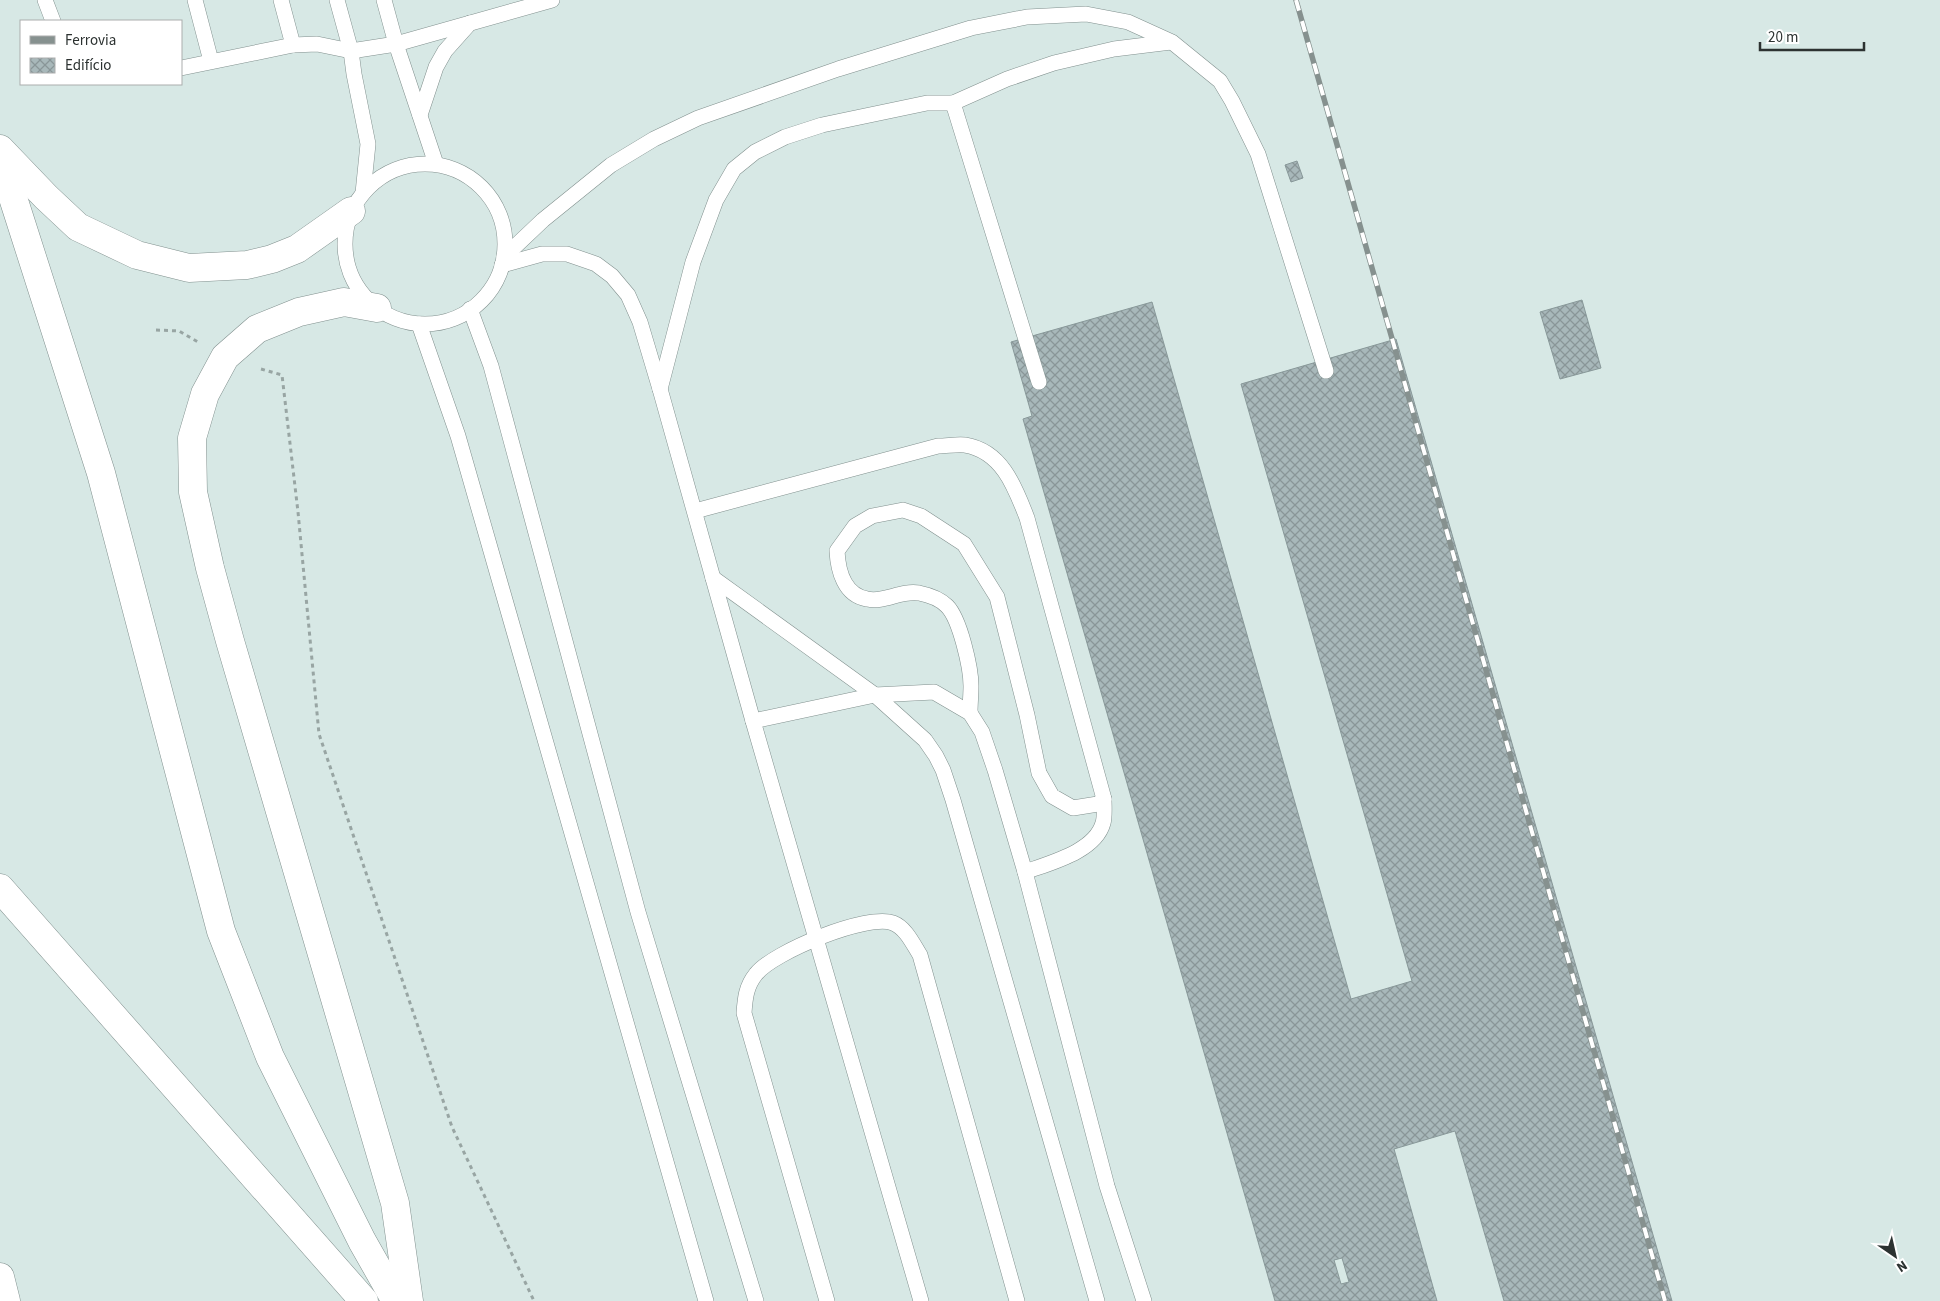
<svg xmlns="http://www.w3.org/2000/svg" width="1940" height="1301" font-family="'Source Sans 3',sans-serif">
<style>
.building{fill:url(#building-cross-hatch);stroke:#889899;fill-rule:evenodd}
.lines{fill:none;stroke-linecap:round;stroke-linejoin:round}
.service-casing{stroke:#81908e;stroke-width:16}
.trunk-casing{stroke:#81908e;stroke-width:29}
.path{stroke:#98a5a3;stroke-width:3;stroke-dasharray:4 4;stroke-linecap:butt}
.service{stroke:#fff;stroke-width:15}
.trunk{stroke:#fff;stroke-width:28}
.rail-casing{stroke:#86918f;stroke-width:5.5}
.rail{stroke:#fff;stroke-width:4;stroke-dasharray:11;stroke-linecap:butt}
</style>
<defs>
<pattern id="building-cross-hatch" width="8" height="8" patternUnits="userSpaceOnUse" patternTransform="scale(1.25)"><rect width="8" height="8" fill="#a8b8ba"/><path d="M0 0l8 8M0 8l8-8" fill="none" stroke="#899698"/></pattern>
</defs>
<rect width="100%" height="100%" fill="#d7e8e5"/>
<g class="building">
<polygon points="1297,161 1303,178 1291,182 1285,165"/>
<polygon points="1582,300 1601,368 1560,379 1540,312"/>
<path d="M1152 302 1351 999 1412 981 1241 384 1396 339 1672 1301H1504L1455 1131 1394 1149 1437 1301H1275L1023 419 1032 416 1011 342ZM1342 1258 1349 1282 1341 1284 1334 1260Z"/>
</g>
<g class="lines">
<g class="service-casing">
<g id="service">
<polyline points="45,0 53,21"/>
<polyline points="195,0 211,61"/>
<polyline points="281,0 293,45"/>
<polyline points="337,0 351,51 354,74 368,144 363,193"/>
<polyline points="384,0 396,44 436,164"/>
<polyline points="181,68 293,45 317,44 351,51 396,44 552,0"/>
<polyline points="953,103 1039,382"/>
<polyline points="420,115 436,67 445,51 470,23"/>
<circle cx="425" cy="244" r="80"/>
<polyline points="504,257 543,220 611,165 654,139 698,118 838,69 971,28 1027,17 1086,14 1128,22 1172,42 1220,81 1232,101 1258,154 1326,371"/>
<polyline points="502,265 542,254 567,254 596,264 612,276 628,295 640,322 660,389 753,721 921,1301"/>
<polyline points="470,309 491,366 638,912 756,1301"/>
<polyline points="419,324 458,436 706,1301"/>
<polyline points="660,389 693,262 716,200 734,169 755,152 785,137 822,125 927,103 953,103 1007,79 1054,63 1114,49 1171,42"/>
<path d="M695 511 938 446C947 446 957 444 965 445 1002 451 1015 487 1027 518L1104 799C1104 806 1105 817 1103 823 1095 852 1049 863 1025 872"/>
<polyline points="713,578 875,695 925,740 936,756 943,770 953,800 1097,1301"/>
<path d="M970 713C970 704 971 695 971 686 971 668 960 619 947 606 940 599 929 595 919 593 900 590 885 603 867 599 844 595 838 570 837 551L855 526 872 516 903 510 921 516 964 544 997 597 1027 715 1039 773 1052 796 1073 808 1098 804 1104 799"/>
<polyline points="753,721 875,695 934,692 970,713 982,732 995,770 1025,872 1107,1186 1144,1301"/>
<path d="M827 1301 744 1013C745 999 746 986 756 974 773 952 868 913 893 923 906 928 913 944 920 955L1017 1301"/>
</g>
</g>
<g class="trunk-casing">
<g id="trunk">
<polyline points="0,149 46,197 78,227 137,255 189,268 247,265 272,259 297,249 351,211"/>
<polyline points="0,157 101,473 221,931 270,1057 362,1241 396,1301"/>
<polyline points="377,308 344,302 299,312 257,329 225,357 205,394 192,438 193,492 210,568 230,641 395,1203 409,1301"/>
<polyline points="0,888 364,1301"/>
<polyline points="0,1277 6,1301"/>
</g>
</g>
<g class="path">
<polyline points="156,330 179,331 198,342"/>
<polyline points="261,369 282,375 298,512 319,734 452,1127 534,1301"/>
</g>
<use href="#service" class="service"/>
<use href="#trunk" class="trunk"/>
<g class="rail-casing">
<polyline id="rail" points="1296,0 1665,1301"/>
</g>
<use href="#rail" class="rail"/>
</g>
<rect x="20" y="20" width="162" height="65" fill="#ffffff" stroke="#abadad"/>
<rect x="30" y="36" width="25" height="8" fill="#86918f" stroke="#abadad"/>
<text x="65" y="45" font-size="15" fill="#2c3231">Ferrovia</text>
<rect x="30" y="58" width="25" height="15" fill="url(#building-cross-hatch)" stroke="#abadad"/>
<text x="65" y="70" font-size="15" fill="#2c3231">Edifício</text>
<g transform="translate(1895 1256) rotate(146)" stroke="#ffffff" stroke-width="4" paint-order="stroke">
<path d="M0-4L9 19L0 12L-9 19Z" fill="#2c3231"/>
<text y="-8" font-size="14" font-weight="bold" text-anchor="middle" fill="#2c3231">N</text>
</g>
<path d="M1760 42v8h104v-8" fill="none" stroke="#2c3231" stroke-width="2.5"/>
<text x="1768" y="42" font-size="15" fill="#2c3231" stroke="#ffffff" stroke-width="4" paint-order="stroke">20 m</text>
</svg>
